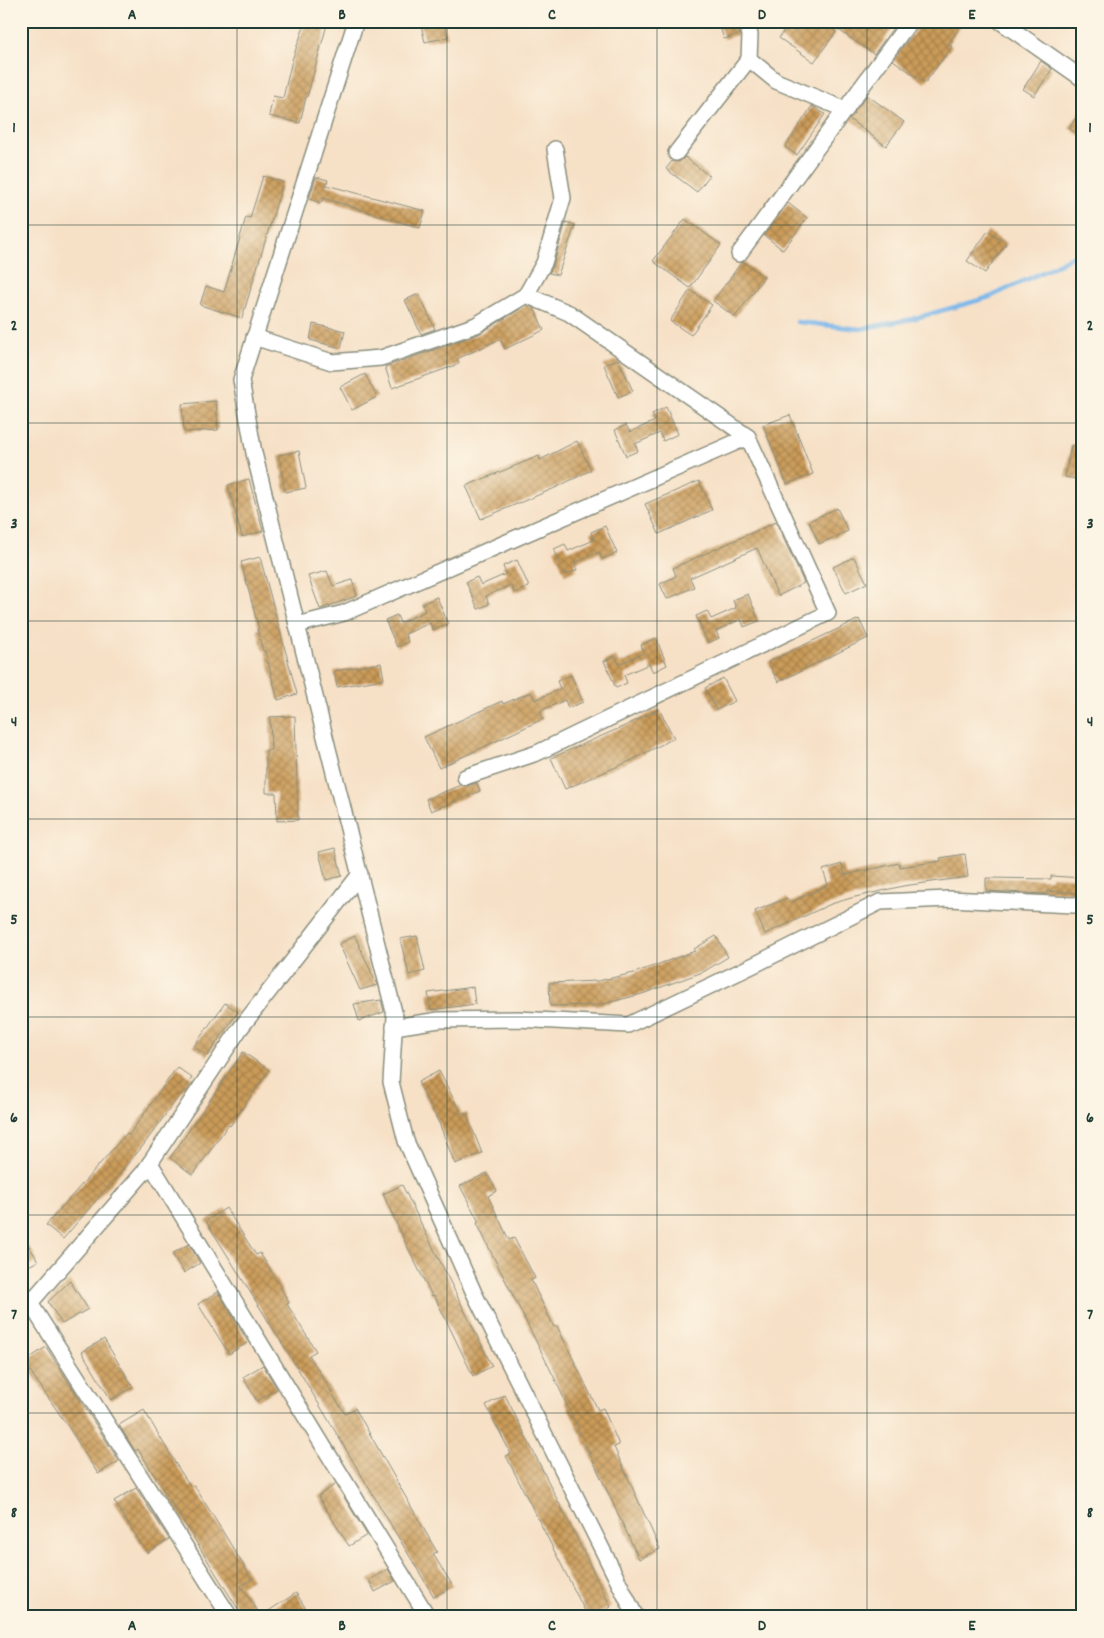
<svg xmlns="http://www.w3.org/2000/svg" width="1104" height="1638" font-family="Dekko,sans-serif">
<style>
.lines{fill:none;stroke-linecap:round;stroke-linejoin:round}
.stream{stroke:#78b5ea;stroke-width:4.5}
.building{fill:url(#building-cross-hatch)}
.minor-casing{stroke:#8a8e7d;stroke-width:18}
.minor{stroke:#fff;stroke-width:15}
.grid{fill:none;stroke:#1f3d34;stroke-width:1;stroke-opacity:0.55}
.neatline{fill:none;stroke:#1f3d34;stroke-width:2}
.grid-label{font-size:16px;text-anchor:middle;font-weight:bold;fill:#1f3d34}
</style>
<defs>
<pattern id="building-cross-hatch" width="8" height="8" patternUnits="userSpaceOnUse" patternTransform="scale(1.25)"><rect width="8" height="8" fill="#cb9b59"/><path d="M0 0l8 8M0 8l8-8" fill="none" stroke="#a4804a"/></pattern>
</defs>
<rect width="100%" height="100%" fill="#fcf5e5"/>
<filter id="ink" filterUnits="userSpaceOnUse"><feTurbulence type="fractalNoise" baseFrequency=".02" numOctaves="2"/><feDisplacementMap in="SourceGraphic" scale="10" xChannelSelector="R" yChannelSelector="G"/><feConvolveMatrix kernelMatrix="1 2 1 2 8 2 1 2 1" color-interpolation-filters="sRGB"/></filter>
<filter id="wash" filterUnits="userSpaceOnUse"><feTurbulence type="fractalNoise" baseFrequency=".0096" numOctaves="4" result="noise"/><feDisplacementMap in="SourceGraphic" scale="20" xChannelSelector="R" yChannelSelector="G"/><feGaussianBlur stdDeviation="1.12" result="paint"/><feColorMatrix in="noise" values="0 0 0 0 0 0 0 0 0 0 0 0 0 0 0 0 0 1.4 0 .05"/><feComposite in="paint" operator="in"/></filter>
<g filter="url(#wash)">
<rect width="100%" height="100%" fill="#f6e0c6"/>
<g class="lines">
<polyline class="stream" points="797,322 860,329 912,319 990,297 1051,268 1083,250"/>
</g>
<g id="blocks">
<g class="building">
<polygon points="306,21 328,21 307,97 306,97 300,123 269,116 273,96 283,98 292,60"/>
<polygon points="420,21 443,21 448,37 425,42"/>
<polygon points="718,21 737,21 740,34 724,39"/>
<polygon points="790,21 821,21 836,32 814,62 779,38"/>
<polygon points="843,21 898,21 874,54 837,29"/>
<polygon points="919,21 964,21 948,44 952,46 925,83 893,60 918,27"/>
<polygon points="1041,61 1052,69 1034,96 1023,89"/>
<polygon points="867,95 904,122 886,146 849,119"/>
<polygon points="812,106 825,114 797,155 785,147"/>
<polygon points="1083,107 1083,138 1069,128"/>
<polygon points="685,157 709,176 697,192 666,169 672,161 679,162"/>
<polygon points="263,176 283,182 242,318 200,305 206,286 224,292 246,217 250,218"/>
<polygon points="316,177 328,180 326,185 425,211 420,228 323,198 321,203 309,199"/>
<polygon points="788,203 807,218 783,250 764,235"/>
<polygon points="685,219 721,245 690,288 653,261"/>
<polygon points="566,222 575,225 558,275 549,273 553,266"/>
<polygon points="988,231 1006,244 985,273 967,261"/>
<polygon points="743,262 764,277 735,317 713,301 741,263"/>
<polygon points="690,290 712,305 691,335 670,321"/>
<polygon points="419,294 435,329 421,334 405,300"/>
<polygon points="527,305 534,308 544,330 505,349 500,339 457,359 459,364 392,388 385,367 479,334"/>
<polygon points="313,324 345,331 341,348 310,340"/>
<polygon points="618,359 633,391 618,397 604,365"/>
<polygon points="365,374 377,397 352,410 340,387"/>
<polygon points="216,401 218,430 184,432 182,404"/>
<polygon points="666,407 678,434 663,441 660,433 635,444 638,451 626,456 615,430 626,425 630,432 655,421 652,414"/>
<polygon points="790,415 813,474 787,484 763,425"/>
<polygon points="577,441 591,470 555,488 481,519 466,486 539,456 540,460"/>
<polygon points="1071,445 1083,447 1081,480 1065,477"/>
<polygon points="299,451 306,488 285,492 279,455"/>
<polygon points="249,479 263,531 242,537 228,485"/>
<polygon points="699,481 712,510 659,534 645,504"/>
<polygon points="837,508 848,531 819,544 809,521"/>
<polygon points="776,522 804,583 778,596 757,548 690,578 694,587 667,599 660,584 676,576 673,568"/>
<polygon points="605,526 617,553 602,559 599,552 574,563 577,570 565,575 554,549 565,544 568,551 594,540 591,532"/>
<polygon points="260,557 297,694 278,700 265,651 263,651 257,629 259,629 241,562"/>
<polygon points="854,557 867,583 846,593 833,567"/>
<polygon points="517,560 529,587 514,593 511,585 486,596 489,604 478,609 466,582 477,577 481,585 506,574 503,566"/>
<polygon points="327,571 333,586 352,580 357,596 320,609 308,576"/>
<polygon points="748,594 759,621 744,627 741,619 716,631 719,638 708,643 696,616 707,611 711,619 736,608 733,600"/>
<polygon points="437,597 448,624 433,630 430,623 405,634 408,642 397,647 385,620 397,615 400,623 425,611 422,604"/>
<polygon points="859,619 868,638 778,682 768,662"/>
<polygon points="656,638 667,665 653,672 649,664 624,675 627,683 616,688 604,661 616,656 619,664 644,653 641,645"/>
<polygon points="381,663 384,679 337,687 334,671"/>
<polygon points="571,675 583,702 568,708 565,700 540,711 543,719 439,768 424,737 502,701 503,704 531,692 535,700 560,689 557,681"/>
<polygon points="723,678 735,701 716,710 705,688"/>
<polygon points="659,709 674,738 630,761 565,789 551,758 627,725"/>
<polygon points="295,716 298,820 277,821 276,793 266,793 266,750 271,750 270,717"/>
<polygon points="477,783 480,791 431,811 426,799 461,785 467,786"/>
<polygon points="335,848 342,876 326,880 319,852"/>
<polygon points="965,854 968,877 903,886 851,898 831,904 765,934 755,911 787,898 790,903 828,885 823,870 842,864 845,875 899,863 900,867 941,861 940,858"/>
<polygon points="1051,876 1083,878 1083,893 1047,891 1046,894 986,891 986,878 1051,879"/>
<polygon points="355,936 377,985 360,990 339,944"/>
<polygon points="417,936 425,971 409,975 400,939"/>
<polygon points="716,936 728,957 703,972 642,994 599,1005 550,1006 549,983 598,981 634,973 695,951 694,949"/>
<polygon points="473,987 475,1004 431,1010 428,993"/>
<polygon points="381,1000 384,1012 359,1021 354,1004"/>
<polygon points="225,1003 238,1012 207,1056 194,1046"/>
<polygon points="243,1052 269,1070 230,1126 228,1125 193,1175 170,1158"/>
<polygon points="177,1067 192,1078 142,1147 63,1239 46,1225 127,1133 129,1135"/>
<polygon points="439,1071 462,1115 466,1113 482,1153 455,1164 439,1123 418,1082"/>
<polygon points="487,1173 497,1191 488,1196 509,1240 514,1238 535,1278 531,1280 554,1327 557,1326 598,1410 603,1408 619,1445 614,1447 660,1549 639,1559 554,1377 488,1246 477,1223 479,1222 460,1186"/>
<polygon points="402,1185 492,1366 473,1376 434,1295 432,1296 407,1246 383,1194"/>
<polygon points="226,1208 256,1255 260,1253 278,1283 289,1303 287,1304 316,1351 309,1355 345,1414 355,1408 437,1552 433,1554 453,1586 434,1597 295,1364 206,1221"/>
<polygon points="189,1244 200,1263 184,1273 172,1254"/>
<polygon points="29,1246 38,1261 21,1270 21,1251"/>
<polygon points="70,1281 88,1309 62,1324 48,1302"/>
<polygon points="218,1292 248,1342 229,1354 198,1304"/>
<polygon points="104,1339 133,1387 111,1400 82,1352"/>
<polygon points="46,1347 119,1461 98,1474 69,1428 24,1362"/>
<polygon points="263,1365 277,1389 257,1401 243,1377"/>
<polygon points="505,1395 611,1607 592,1617 588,1617 506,1456 511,1454 486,1405"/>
<polygon points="144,1410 177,1466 191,1487 194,1485 252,1579 241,1586 261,1616 296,1593 306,1609 293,1617 243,1617 138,1449 135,1451 119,1425"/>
<polygon points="336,1484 367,1535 349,1546 318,1496"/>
<polygon points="136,1488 169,1539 147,1553 114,1501"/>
<polygon points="388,1569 395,1581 375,1592 369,1580"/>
</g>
</g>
</g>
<g filter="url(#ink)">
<use href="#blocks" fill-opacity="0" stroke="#8a8e7d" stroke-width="1"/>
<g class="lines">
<g class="minor-casing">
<g id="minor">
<polyline points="356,21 241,380 254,453 395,1016 391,1082 406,1141 474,1293 636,1617"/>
<polyline points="1000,21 1083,79"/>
<polyline points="749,59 776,81 846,110"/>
<polyline points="676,153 749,59 750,35 746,21"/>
<polyline points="739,254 910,21"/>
<polyline points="254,337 332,362 381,358 476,325 526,295 544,263 563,198 555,149"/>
<polyline points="297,625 344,613 748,437"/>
<polyline points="465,777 537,753 828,613 748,437 569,313 526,295"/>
<polyline points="394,1027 439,1020 518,1019 628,1025 758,963 880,902 949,899 1073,905 1083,904"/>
<polyline points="150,1163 428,1617"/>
<polyline points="30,1303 230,1617"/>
<polyline points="21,1305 30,1303 144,1172 239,1030 360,874"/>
</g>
</g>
<use href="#minor" class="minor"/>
</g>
</g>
<path class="grid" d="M237 21V1617M447 21V1617M657 21V1617M867 21V1617M21 225H1083M21 423H1083M21 621H1083M21 819H1083M21 1017H1083M21 1215H1083M21 1413H1083"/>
<rect width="1104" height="1638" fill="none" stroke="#fcf5e5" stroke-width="55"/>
<rect x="28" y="28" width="1048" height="1582" class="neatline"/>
<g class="grid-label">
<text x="132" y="19">A</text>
<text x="342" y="19">B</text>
<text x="552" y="19">C</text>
<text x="762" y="19">D</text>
<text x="972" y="19">E</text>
<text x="14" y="132">1</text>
<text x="1090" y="132">1</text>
<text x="14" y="330">2</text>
<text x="1090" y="330">2</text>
<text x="14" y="528">3</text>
<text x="1090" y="528">3</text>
<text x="14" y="726">4</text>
<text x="1090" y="726">4</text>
<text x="14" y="924">5</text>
<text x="1090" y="924">5</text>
<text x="14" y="1122">6</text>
<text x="1090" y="1122">6</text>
<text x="14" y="1319">7</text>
<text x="1090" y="1319">7</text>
<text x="14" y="1517">8</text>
<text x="1090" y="1517">8</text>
<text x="132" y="1630">A</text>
<text x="342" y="1630">B</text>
<text x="552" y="1630">C</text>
<text x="762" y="1630">D</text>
<text x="972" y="1630">E</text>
</g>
</svg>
